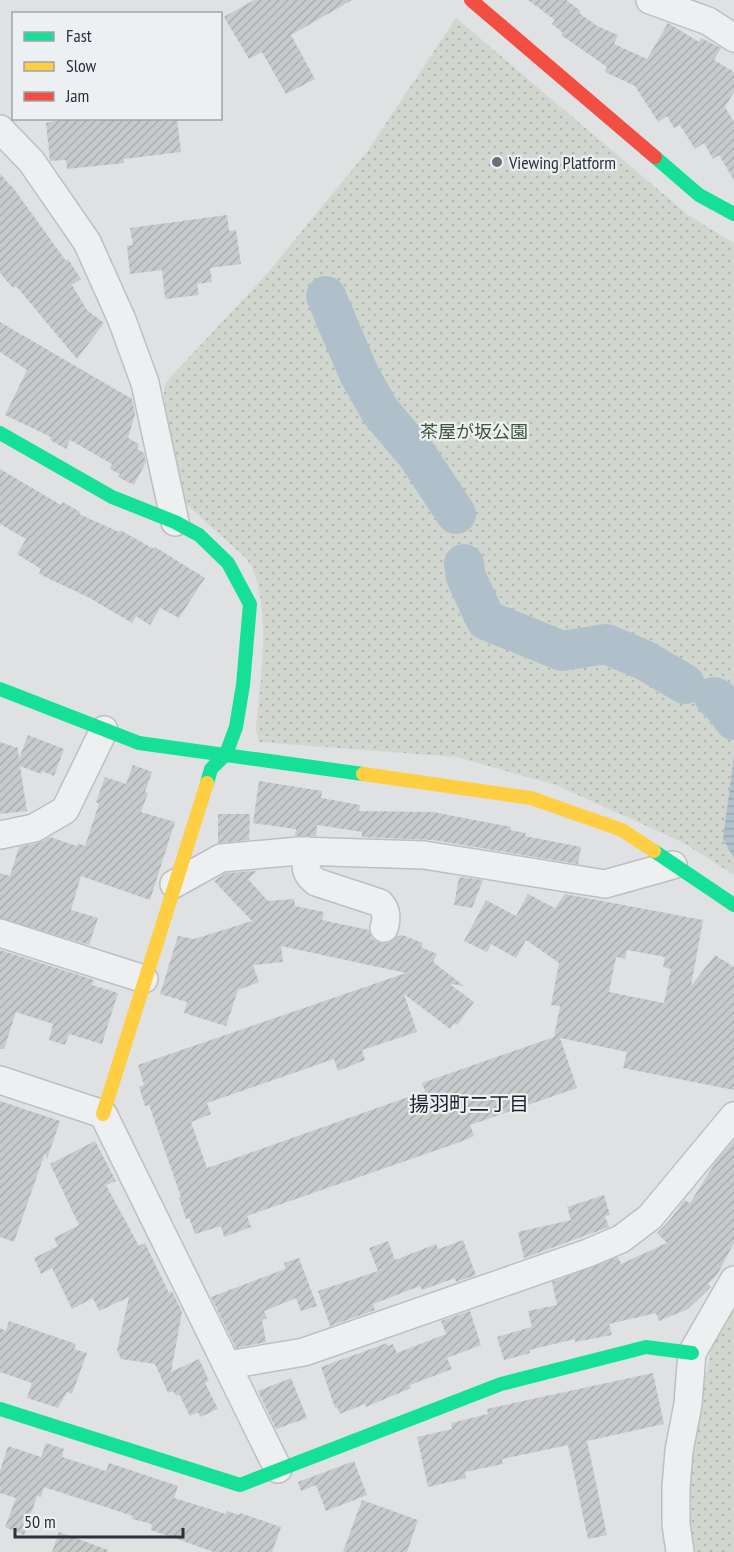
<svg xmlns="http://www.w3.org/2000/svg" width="734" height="1552" font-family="'PT Sans Narrow','Noto Sans JP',sans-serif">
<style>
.park{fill:url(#park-dots)}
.water{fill:url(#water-rules)}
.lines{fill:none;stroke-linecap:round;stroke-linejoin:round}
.river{stroke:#b0c0cb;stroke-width:40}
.building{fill:url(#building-hatch);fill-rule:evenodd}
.street-casing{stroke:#bdbfc1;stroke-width:30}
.street{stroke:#eeeff0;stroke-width:27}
.fast{stroke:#16e098;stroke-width:14}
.slow{stroke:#ffcf43;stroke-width:14}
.jam{stroke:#f24e42;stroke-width:14}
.poi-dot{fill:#696f75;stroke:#ecf0f3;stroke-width:2}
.labels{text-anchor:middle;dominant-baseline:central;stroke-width:4.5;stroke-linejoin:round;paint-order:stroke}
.poi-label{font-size:18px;fill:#29313a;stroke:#ecf0f3;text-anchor:start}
.park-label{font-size:18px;fill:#405438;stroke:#ecf0f3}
.neighbourhood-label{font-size:20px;fill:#1b222b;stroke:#ecf0f3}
</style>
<defs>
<pattern id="park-dots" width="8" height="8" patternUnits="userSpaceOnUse" patternTransform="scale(1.5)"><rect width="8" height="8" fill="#d1d7cf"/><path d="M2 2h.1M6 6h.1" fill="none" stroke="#b3b9b2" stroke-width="1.8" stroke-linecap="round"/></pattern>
<pattern id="water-rules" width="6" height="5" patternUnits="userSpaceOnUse" patternTransform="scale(1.5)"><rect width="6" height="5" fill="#b0c0cb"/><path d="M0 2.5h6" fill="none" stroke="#97a5af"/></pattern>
<pattern id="building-hatch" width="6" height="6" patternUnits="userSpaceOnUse" patternTransform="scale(1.5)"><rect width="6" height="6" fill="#c7c9cb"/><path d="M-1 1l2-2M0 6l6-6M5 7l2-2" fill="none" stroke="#abadaf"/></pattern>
</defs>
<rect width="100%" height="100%" fill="#dfe1e3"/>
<g class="park">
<path d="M456 18 688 215 734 243V875L684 843 556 785 457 757 259 742 256 729C260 683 274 597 246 558L186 504 181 495 164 397V387L168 380 265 276 366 153Z"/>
<polygon points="734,1299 734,1552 689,1552 685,1478 714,1336"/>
</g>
<polygon class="water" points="734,756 734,858 723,839"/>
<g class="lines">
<g class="river">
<polyline points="326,296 359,374 380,411 417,455 456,514"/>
<polyline points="464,564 466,577 486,620 562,651 606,644 644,660 685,684"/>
<polyline points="714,697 719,700 734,720"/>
</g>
</g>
<g class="building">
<polygon points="254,0 352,0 291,35 315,79 286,94 262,52 249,59 224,17"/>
<polygon points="528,0 566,0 581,11 579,13 597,26 618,35 614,44 647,59 668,23 699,42 701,38 721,48 714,60 734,72 734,92 725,107 734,122 734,180 719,155 713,159 704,143 695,149 680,125 674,128 667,116 658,122 635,86 605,72 607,67 561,35 563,33 552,24 555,20"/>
<polygon points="69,118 177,118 181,152 124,159 124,163 67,169 66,160 50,161 46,123"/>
<polygon points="0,174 14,189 66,261 68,259 81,279 72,285 87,310 104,323 77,359 16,286 13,288 0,273"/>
<polygon points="227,215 229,231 236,230 241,264 210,268 212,282 197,284 199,295 165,299 162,270 130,274 127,246 133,245 130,228"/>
<polygon points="0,322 132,399 135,414 128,438 139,444 137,449 144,453 146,462 134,485 118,477 120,474 110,469 112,464 70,440 66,449 50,440 51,437 5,415 27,370 0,352"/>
<polygon points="0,469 61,505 63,502 80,512 79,514 119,532 120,530 154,549 155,547 205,578 179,618 160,608 150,625 136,616 132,623 88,597 39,574 41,569 17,554 26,539 0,524"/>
<polygon points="28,735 64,749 54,776 42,771 41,774 20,766 27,811 0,814 0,742 18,748 19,759"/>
<polygon points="133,765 152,772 145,792 148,793 141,812 175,822 150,900 81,876 71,910 98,918 89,945 0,918 0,873 10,876 19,847 38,843 50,837 77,846 78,843 85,846 99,804 96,802 105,777 126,784"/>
<polygon points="259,781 322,791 321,798 360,805 359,811 433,812 511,827 510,830 526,833 525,836 581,847 578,864 433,840 362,837 362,832 317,825 316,836 295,836 296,829 253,823"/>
<polygon points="218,814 250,814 249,840 218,843"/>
<path d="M257 871 248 879 268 901 294 899 295 906 324 912 322 920 369 930 372 939 380 943H389L397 936 402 935 423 943 421 947 437 954 433 962 464 986 452 984 451 985 474 1002 457 1025 454 1023 450 1029 404 994 417 1032 362 1050 365 1060 338 1071 334 1059 207 1103 211 1114 191 1122 207 1168 425 1091 422 1083 554 1037 560 1006 551 1005 559 963 526 940 516 958 491 944 487 952 464 941 486 900 516 916 528 894 555 908 565 894 703 920 691 986 715 955 734 967V1090L623 1068 627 1052 560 1038 577 1088 470 1125 474 1136 460 1142 247 1216 251 1227 224 1237 221 1226 195 1234 189 1218 186 1219 179 1198 181 1197 149 1105 145 1106 139 1087 144 1085 138 1065 406 973 281 946 283 962 253 965 259 982 238 990 226 1026 184 1013 187 1002 160 994 178 936 194 939 252 921 214 881 226 873ZM627 950 665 957 663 967 671 969 664 1003 609 992 616 957 625 959Z"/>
<polygon points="459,877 483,880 472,908 454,905"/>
<polygon points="0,950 94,980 92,985 118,993 102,1044 69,1034 65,1045 49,1040 53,1024 16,1012 4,1049 0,1049"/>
<polygon points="0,1101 60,1121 47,1159 45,1153 14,1242 0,1237"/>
<polygon points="95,1141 116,1181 106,1185 139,1246 145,1243 169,1293 172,1291 182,1312 171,1372 199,1359 209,1381 205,1383 218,1409 200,1417 198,1412 190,1416 179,1394 176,1396 173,1391 168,1393 155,1364 121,1359 117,1350 129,1297 99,1311 93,1298 72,1309 52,1268 41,1274 34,1258 58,1246 54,1238 79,1225 50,1164"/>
<polygon points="734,1141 734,1243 717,1275 708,1284 711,1287 688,1309 659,1321 656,1313 609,1324 612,1335 575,1342 575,1339 529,1350 530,1353 504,1360 497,1337 532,1327 528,1311 557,1305 552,1282 618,1257 621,1264 667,1243 657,1233 669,1221 685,1200 690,1203 717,1160"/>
<polygon points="604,1195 610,1215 605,1216 609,1227 524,1258 518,1232 571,1220 567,1207"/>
<polygon points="463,1240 476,1275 456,1282 455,1278 422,1290 420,1286 373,1304 375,1310 330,1326 318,1291 378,1271 369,1248 388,1241 395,1260 436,1244 438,1249"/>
<polygon points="299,1258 317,1306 301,1311 296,1298 264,1311 267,1318 262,1320 266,1342 236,1348 211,1297 285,1269 284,1263"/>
<polygon points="470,1311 481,1345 447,1358 452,1369 410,1385 411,1388 366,1407 365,1404 340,1414 337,1407 335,1408 321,1367 387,1343 388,1346 393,1344 397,1353 446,1334 441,1321"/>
<polygon points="9,1321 76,1344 74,1349 87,1353 72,1394 67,1392 58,1408 27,1398 32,1383 0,1372 0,1328 6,1331"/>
<polygon points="653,1373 664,1424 587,1441 607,1535 588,1539 568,1445 502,1459 503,1464 465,1472 466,1478 428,1487 417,1437 452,1429 451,1423 488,1414 487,1409 491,1408"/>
<polygon points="291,1378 307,1418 276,1429 258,1391"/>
<polygon points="46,1443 64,1449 62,1457 106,1471 109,1463 178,1486 174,1498 226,1514 226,1511 239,1515 240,1513 281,1527 272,1552 214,1552 151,1530 152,1524 132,1519 133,1516 44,1487 41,1497 37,1496 24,1535 5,1527 16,1498 0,1493 0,1471 8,1446 41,1457"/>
<polygon points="354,1461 367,1495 326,1511 316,1485 301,1491 298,1482"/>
<polygon points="362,1500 418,1520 407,1552 343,1552"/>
<polygon points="59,1532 108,1550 107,1552 52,1552"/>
</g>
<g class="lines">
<g class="street-casing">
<g id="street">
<polyline points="650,0 708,21 734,38"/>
<polyline points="0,129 31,161 87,242 122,320 145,383 175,522"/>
<polyline points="0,835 34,828 65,810 104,730"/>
<path d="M307 851C306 865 303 872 316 882L380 903C387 911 387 918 384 928"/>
<polyline points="174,884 221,858 299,851 424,855 605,884 673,865"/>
<polyline points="0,933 144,979"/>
<polyline points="0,1080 103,1114 278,1469"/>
<polyline points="228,1365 304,1352 588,1253 621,1239 650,1217 734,1116"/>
<polyline points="680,1552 676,1524 676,1487 679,1451 688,1404 692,1353 734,1280"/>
</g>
</g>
<use href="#street" class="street"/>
<g class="fast">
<polyline points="655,157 699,195 734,214"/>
<polyline points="0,433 112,497 175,522 199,535 228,563 250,604 243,685 236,727 226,754 211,769 207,783"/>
<polyline points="0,689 139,743 363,774"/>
<polyline points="654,851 734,905"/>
<polyline points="0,1409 240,1485 501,1384 646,1347 692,1353"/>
</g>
<g class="slow">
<polyline points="363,774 531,798 622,830 654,851"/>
<polyline points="103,1114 207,783"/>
</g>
<polyline class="jam" points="471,0 655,157"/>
</g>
<circle class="poi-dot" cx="497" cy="162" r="6"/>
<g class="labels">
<g class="poi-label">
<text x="509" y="162">Viewing Platform</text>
</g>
<g class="park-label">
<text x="474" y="431">茶屋が坂公園</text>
</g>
<g class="neighbourhood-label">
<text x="469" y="1104">揚羽町二丁目</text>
</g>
</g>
<rect x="12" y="12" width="210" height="108" fill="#ecf0f3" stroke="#9ea4a9" stroke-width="1.5"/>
<rect x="24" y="32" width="30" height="9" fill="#16e098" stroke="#9ea4a9" stroke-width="1.5"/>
<text x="66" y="42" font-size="18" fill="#29313a">Fast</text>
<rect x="24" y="62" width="30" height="9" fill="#ffcf43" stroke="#9ea4a9" stroke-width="1.5"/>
<text x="66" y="72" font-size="18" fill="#29313a">Slow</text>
<rect x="24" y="92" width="30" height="9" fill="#f24e42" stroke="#9ea4a9" stroke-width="1.5"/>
<text x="66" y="102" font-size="18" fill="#29313a">Jam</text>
<path d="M15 1528v9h168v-9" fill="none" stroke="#29313a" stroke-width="3"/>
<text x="24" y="1528" font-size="18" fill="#29313a" stroke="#ecf0f3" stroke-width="4.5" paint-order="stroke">50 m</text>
</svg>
